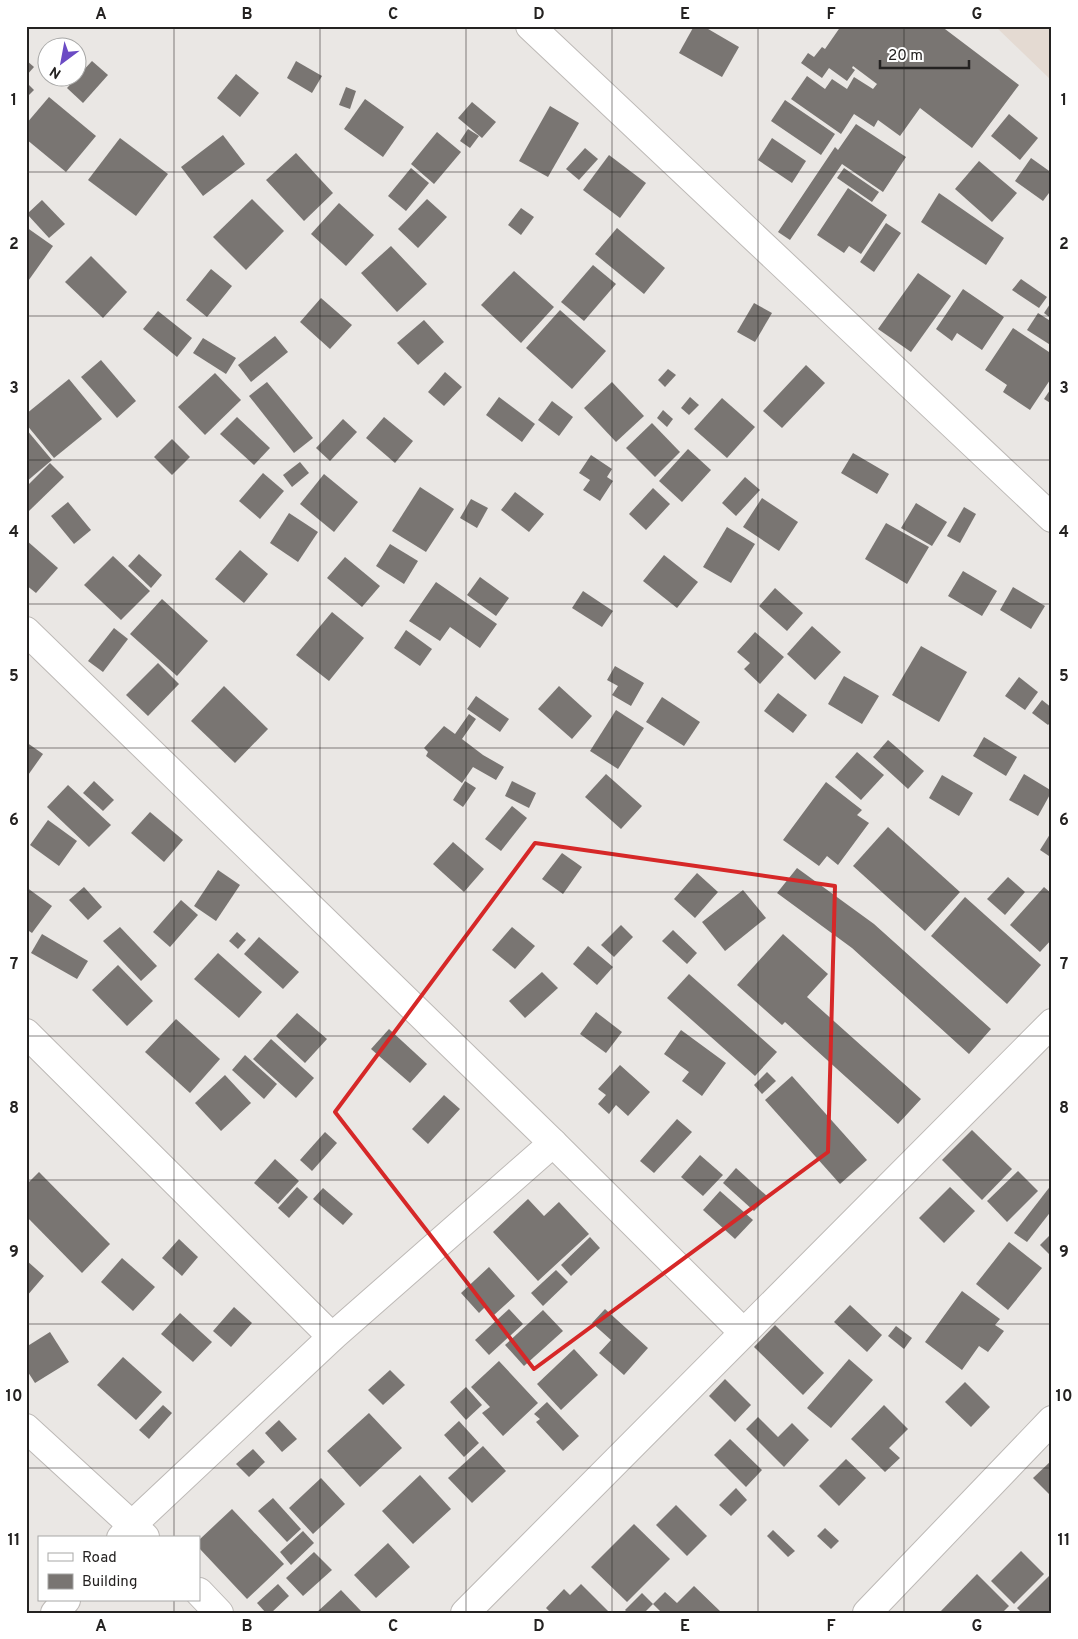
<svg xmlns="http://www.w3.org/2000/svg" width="1078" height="1639" font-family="Overpass,sans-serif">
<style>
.built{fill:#e4dad2}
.building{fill:#797572}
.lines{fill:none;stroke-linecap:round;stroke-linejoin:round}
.minor-casing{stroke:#bdb9b6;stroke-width:30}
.minor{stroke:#fff;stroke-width:28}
.marked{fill:none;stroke:#d62828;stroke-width:4;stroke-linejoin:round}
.grid{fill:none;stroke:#242221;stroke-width:1;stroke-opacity:0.55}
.neatline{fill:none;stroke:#242221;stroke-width:2}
.grid-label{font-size:16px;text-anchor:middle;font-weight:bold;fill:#242221}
</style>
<rect width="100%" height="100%" fill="#eae7e4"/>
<polygon class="built" points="995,26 1052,26 1052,81"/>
<g class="building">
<polygon points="694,26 703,26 739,47 722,77 679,53"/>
<polygon points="841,26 941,26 1019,85 972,148 920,108 900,136 878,120 874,127 854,114 841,134 791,99 807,76 825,89 832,79 847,89 854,77 873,89 877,84 853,66 852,68 855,70 847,81 829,68 822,78 801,63 808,53 814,57 822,47 825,49"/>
<polygon points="26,60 34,67 26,76"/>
<polygon points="92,61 108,75 83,103 67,88"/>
<polygon points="296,61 322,76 312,93 287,78"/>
<polygon points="236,74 259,93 240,117 217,98"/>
<polygon points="26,82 34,90 26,98"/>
<polygon points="346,87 356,91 350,109 339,105"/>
<polygon points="49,97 96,136 66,172 26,139 26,124"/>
<polygon points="365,99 404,127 383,157 344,129"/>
<polygon points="785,100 835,134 821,155 771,121"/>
<polygon points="472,102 496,122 482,138 458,118"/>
<polygon points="550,106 579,123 548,177 519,161"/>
<polygon points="1009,114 1038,138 1020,160 991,136"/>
<polygon points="856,124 906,157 883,192 842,164 790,240 778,232 835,147 838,150"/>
<polygon points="468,129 479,136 470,148 460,141"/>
<polygon points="437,132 461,152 434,184 411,164"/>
<polygon points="223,135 245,164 203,196 181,167"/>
<polygon points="120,138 168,174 136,216 88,180"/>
<polygon points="772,138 806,161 792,183 758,160"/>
<polygon points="585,148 598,159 579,180 566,169"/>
<polygon points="296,153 333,193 304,221 266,180"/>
<polygon points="609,155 646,183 620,218 583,190"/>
<polygon points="1031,158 1052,173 1052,189 1043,201 1015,181"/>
<polygon points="979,161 1017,193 992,222 955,189"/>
<polygon points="411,168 429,183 406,211 388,196"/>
<polygon points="844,168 879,192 872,202 837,178"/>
<polygon points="848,188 887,215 861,254 849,246 844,253 817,235"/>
<polygon points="939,193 1004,238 986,265 921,222"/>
<polygon points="252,199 284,231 246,270 213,237"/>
<polygon points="427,199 447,217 418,248 398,229"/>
<polygon points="42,200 65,224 49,238 27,214"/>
<polygon points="339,203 374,235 346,266 311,234"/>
<polygon points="521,208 534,217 521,235 508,225"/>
<polygon points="886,223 901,233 874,272 860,262"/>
<polygon points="26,227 53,246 26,284"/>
<polygon points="617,228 665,268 644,294 595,254"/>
<polygon points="391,246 427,284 397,312 361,273"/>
<polygon points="91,256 127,292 103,318 65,282"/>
<polygon points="593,265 616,284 584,321 561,302"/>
<polygon points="211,269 232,286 207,317 186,300"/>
<polygon points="514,271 554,307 521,343 481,305"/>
<polygon points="918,273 951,296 911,352 878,329"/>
<polygon points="1021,279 1047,297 1039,308 1012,290"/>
<polygon points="963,289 1004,317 982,350 957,333 952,341 936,329"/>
<polygon points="321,298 352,325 330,349 300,322"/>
<polygon points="1052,301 1052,319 1044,313"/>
<polygon points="754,303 772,313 755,342 737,332"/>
<polygon points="560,310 606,351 572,389 526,348"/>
<polygon points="158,311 192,338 177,357 143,329"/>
<polygon points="1038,313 1052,322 1052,346 1027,330"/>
<polygon points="424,320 444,342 418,365 397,343"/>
<polygon points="1013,328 1052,354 1052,377 1030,410 1003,392 1007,385 985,370"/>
<polygon points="275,336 288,352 251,382 238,365"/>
<polygon points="203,338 236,358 226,374 193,353"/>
<polygon points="101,360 136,401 117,418 81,377"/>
<polygon points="806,365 825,383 782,428 763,411"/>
<polygon points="668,369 676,375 665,387 658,380"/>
<polygon points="445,372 462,387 444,406 428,392"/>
<polygon points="215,373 241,400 205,435 178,407"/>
<polygon points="69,379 102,419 54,458 26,424 26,414"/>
<polygon points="267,382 313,438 294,453 249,396"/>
<polygon points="612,382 644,416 616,442 584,408"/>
<polygon points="1052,387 1052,404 1044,399"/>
<polygon points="499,397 535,424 522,442 486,415"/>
<polygon points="690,397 699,405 689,415 681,408"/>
<polygon points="722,398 755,427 727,458 694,429"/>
<polygon points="552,401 573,417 559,436 538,420"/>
<polygon points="663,410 673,419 667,427 657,418"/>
<polygon points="237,417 270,448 254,465 220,434"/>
<polygon points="384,417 413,441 395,463 366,438"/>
<polygon points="343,419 357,432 330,461 316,448"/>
<polygon points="652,423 680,452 655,477 626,448"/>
<polygon points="26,429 52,460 26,482"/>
<polygon points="172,439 190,457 172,475 154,457"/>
<polygon points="688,449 711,470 682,502 659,481"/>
<polygon points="853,453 889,474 877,494 841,473"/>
<polygon points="591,455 612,469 607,477 613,481 600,501 583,490 590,480 579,473"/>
<polygon points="300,462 309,473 292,487 283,475"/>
<polygon points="50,463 64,477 29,511 26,508 26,487"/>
<polygon points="263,473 284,491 260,519 239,501"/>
<polygon points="324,474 358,502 334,532 300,504"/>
<polygon points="745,477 760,490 736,516 722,503"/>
<polygon points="420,487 454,509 426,552 392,531"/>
<polygon points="653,488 670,504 646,530 629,514"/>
<polygon points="515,492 544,514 529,532 501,510"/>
<polygon points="762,498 798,522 779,551 743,527"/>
<polygon points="471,499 488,508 477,528 460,518"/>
<polygon points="68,502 91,530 74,544 51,516"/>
<polygon points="916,503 947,522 932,546 901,528"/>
<polygon points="964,507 976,514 960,543 947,536"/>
<polygon points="289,513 318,532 298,562 270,543"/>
<polygon points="886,523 929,547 907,584 865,559"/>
<polygon points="727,527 755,544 731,583 703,567"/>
<polygon points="26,540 58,568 36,593 26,585"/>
<polygon points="390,544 418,561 404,584 376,566"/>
<polygon points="240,550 268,574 244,603 215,579"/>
<polygon points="139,554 162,575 151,588 128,566"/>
<polygon points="664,555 698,582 677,608 643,581"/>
<polygon points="113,556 150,591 121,620 84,585"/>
<polygon points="345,557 380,586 362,607 327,578"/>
<polygon points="963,571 997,591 982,616 948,596"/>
<polygon points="480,577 509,598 496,616 467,595"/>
<polygon points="436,582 497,624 480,648 450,627 440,641 409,621"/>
<polygon points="1013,587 1045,606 1031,629 1000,610"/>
<polygon points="775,588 803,613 787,631 759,606"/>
<polygon points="583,591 613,611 602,627 572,608"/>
<polygon points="162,599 208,641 177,676 130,634"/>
<polygon points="332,612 364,638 329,681 296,655"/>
<polygon points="812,626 841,652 815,680 787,654"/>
<polygon points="114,628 128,639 103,672 88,661"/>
<polygon points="406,630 432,649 420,666 394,648"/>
<polygon points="755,632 784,657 760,684 744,669 750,663 737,652"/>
<polygon points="921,646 967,672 939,722 892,695"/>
<polygon points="158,663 179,684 148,716 126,695"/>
<polygon points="615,666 644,683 631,706 612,695 618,686 607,680"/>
<polygon points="844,676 879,696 862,724 828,704"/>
<polygon points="1019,677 1038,692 1025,710 1005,696"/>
<polygon points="224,686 268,729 235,763 191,721"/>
<polygon points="559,686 592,716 572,739 538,709"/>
<polygon points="778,693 807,715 793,733 764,711"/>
<polygon points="476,696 509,719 500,732 467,709"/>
<polygon points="662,697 700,722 684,746 646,722"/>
<polygon points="1042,700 1052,708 1052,721 1048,725 1032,713"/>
<polygon points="616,710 644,728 618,769 590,751"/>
<polygon points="469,714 476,719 462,739 483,755 504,767 496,780 473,767 462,783 426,756 428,752 424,748 444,726 455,734"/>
<polygon points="984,737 1017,757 1006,776 973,756"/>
<polygon points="888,740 924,771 908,789 873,757"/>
<polygon points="26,742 43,754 26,778"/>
<polygon points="857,752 884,775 861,800 835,777"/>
<polygon points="606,774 642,806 621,829 585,797"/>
<polygon points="1024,774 1052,791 1038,816 1009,800"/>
<polygon points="942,775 973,793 959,816 929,798"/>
<polygon points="94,781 114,800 103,811 83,793"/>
<polygon points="465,781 476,788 463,807 453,800"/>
<polygon points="512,781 536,793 529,808 505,796"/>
<polygon points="826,782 862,810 857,815 869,823 838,865 827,856 819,866 783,840"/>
<polygon points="68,785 111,825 89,847 47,807"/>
<polygon points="512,806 527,818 501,851 485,839"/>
<polygon points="150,812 183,840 164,862 131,833"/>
<polygon points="48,820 77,841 59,866 30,845"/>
<polygon points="888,827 960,892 925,931 853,866"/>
<polygon points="1052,831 1052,858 1040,850"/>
<polygon points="453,842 484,869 464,892 433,864"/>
<polygon points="562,853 582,867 563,894 542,879"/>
<polygon points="797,868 874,924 991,1029 969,1054 852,948 777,893"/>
<polygon points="218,870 240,885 216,921 194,906"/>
<polygon points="697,873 718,892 695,918 674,899"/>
<polygon points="1008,877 1025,892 1005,915 987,899"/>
<polygon points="26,887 52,906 32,933 26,929"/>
<polygon points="84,887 102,907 88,920 69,900"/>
<polygon points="1044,887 1052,894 1052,939 1040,952 1010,925"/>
<polygon points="743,890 766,918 725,951 702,922"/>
<polygon points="965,897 1041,965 1007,1004 931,936"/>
<polygon points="181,900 198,915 170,947 153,932"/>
<polygon points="621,925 633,937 614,957 601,945"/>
<polygon points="120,927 157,966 141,981 103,941"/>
<polygon points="512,927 535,946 515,969 492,950"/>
<polygon points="673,930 697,953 687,964 662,941"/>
<polygon points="237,932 246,940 238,949 229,941"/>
<polygon points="42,934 88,961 77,979 31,953"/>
<polygon points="783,934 828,974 807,997 921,1099 898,1124 785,1022 782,1025 737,985"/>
<polygon points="259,937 299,972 283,989 244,954"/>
<polygon points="588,946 613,967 597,985 573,964"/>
<polygon points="218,953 262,992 239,1018 194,979"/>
<polygon points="118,965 153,1001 127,1026 92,990"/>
<polygon points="542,972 558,988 525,1018 509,1001"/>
<polygon points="689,974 777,1052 755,1076 667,998"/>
<polygon points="596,1012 622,1032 606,1053 580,1034"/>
<polygon points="297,1013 327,1039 305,1063 276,1036"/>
<polygon points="176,1019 220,1059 190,1093 145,1052"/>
<polygon points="389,1029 427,1064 410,1083 371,1049"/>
<polygon points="681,1030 726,1063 702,1096 682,1081 689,1072 664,1054"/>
<polygon points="271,1039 314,1078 296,1098 253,1059"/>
<polygon points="245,1055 277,1084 264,1099 232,1070"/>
<polygon points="620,1065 650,1092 628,1116 616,1105 609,1114 598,1104 606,1095 598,1089"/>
<polygon points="767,1072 776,1081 762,1094 754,1085"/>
<polygon points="225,1075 251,1103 221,1131 195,1103"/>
<polygon points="792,1076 867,1160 840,1184 765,1100"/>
<polygon points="444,1095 460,1109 428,1144 412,1129"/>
<polygon points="677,1119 692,1132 654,1173 640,1161"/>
<polygon points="972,1130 1012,1169 982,1200 942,1160"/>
<polygon points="325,1132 337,1143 312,1171 300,1160"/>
<polygon points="700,1155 723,1175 703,1196 681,1177"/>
<polygon points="275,1159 299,1181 278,1204 254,1183"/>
<polygon points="736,1168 768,1197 754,1211 723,1183"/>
<polygon points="1018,1171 1038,1191 1007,1222 987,1201"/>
<polygon points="39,1172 110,1244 82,1273 26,1216 26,1185"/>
<polygon points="1052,1184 1052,1210 1027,1242 1014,1233"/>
<polygon points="297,1187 308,1197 289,1218 278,1208"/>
<polygon points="950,1187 975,1211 944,1243 919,1218"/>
<polygon points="323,1188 353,1214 343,1225 313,1199"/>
<polygon points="720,1191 753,1220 735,1239 703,1210"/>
<polygon points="528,1199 544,1216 559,1202 589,1234 538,1281 493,1232"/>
<polygon points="1052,1233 1052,1257 1040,1245"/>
<polygon points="590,1237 600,1248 571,1276 561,1265"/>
<polygon points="179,1239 198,1257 182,1276 162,1258"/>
<polygon points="1009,1242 1042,1268 1008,1310 976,1284"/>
<polygon points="122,1258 155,1287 133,1311 101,1282"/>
<polygon points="26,1260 44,1276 26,1297"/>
<polygon points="489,1267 515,1296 494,1315 486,1306 479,1313 461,1293"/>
<polygon points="556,1270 568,1282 543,1306 531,1293"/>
<polygon points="962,1291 1000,1319 995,1325 1004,1331 988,1352 979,1346 962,1370 925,1342"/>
<polygon points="850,1305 882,1335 867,1352 834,1322"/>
<polygon points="234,1307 252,1323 231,1347 213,1331"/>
<polygon points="509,1309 523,1324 489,1355 475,1340"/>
<polygon points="605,1309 648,1348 624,1375 599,1353 611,1340 592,1323"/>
<polygon points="543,1310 563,1331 524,1366 505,1345"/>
<polygon points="180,1313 212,1342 193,1362 161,1334"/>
<polygon points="775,1325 824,1373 803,1395 754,1347"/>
<polygon points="896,1326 912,1338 904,1349 888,1336"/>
<polygon points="50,1332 69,1362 35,1383 26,1369 26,1347"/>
<polygon points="574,1349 598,1375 561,1410 537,1384"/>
<polygon points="123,1357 162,1392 136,1420 97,1385"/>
<polygon points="849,1359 873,1380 831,1428 807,1408"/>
<polygon points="499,1361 538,1403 503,1436 482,1413 490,1407 471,1387"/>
<polygon points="390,1370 405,1385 383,1405 368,1390"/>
<polygon points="725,1379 751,1405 735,1422 709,1396"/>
<polygon points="965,1382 990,1407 971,1427 945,1402"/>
<polygon points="466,1387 482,1405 466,1420 450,1402"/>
<polygon points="547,1402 579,1436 563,1451 536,1422 540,1419 534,1414"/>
<polygon points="163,1405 172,1413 149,1439 139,1430"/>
<polygon points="884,1405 908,1429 889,1448 900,1458 885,1472 851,1439"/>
<polygon points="369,1413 402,1448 360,1487 327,1451"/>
<polygon points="758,1417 778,1437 792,1423 809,1440 784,1467 746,1429"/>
<polygon points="279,1420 297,1439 282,1452 265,1433"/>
<polygon points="459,1421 479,1443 464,1457 444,1435"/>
<polygon points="730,1439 762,1470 746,1487 714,1455"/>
<polygon points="483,1446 506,1471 472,1503 448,1478"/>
<polygon points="253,1449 265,1462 249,1477 236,1464"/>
<polygon points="846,1459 866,1478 839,1506 819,1486"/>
<polygon points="1052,1460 1052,1497 1033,1478"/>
<polygon points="420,1475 451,1509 413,1544 382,1511"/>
<polygon points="321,1478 345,1504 313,1534 289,1508"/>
<polygon points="736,1488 747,1500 731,1516 719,1505"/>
<polygon points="273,1498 301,1529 287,1542 258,1511"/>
<polygon points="676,1505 707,1536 687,1556 656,1525"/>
<polygon points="232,1509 284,1564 247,1599 199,1548 199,1540"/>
<polygon points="634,1524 670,1559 627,1602 591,1567"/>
<polygon points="825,1528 839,1541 831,1549 817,1536"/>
<polygon points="773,1530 795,1551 788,1557 767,1536"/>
<polygon points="303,1531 314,1543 291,1565 280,1552"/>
<polygon points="388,1543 410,1567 376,1598 354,1575"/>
<polygon points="1021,1551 1044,1574 1014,1604 991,1581"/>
<polygon points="314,1552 332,1570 303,1596 286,1578"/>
<polygon points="1052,1573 1052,1613 1022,1613 1017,1608"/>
<polygon points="977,1574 1009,1606 1002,1613 939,1613"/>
<polygon points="278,1584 289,1596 271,1613 266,1613 257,1603"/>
<polygon points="581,1584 610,1613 551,1613 546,1608 564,1589 570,1595"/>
<polygon points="694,1586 722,1613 662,1613 653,1604 665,1592 677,1603"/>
<polygon points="341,1590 361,1611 359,1613 316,1613"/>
<polygon points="642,1593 653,1604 644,1613 628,1613 625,1610"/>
</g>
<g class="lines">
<g class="minor-casing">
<g id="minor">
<polyline points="530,26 1052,518"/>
<polyline points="26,631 553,1143 743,1332"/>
<polyline points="26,1033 332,1337"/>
<polyline points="26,1428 145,1537"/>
<polyline points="121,1538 133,1524 332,1337 553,1143"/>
<polyline points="199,1592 219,1613"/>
<polyline points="55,1613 66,1600"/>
<polyline points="465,1613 1052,1023"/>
<polyline points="867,1613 1052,1420"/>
</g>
</g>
<use href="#minor" class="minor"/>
</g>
<path class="marked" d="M535 843 835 886 828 1152 534 1369 335 1112Z"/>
<path class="grid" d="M174 26V1538M320 26V1613M466 26V1613M612 26V1613M758 26V1613M904 26V1613M26 172H1052M26 316H1052M26 460H1052M26 604H1052M26 748H1052M26 892H1052M26 1036H1052M26 1180H1052M26 1324H1052M26 1468H1052M174 1600V1613"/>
<rect width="1078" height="1639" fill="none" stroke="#ffffff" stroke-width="55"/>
<rect x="38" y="1536" width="162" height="65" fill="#ffffff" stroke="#a7a7a6"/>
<rect x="48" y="1553" width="25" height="8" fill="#ffffff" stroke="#a7a7a6"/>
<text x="82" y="1562" font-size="15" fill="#242221">Road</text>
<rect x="48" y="1574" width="25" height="15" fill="#797572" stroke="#a7a7a6"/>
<text x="82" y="1586" font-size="15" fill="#242221">Building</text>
<g transform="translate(62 62) rotate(212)"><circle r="24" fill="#ffffff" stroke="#a7a7a6"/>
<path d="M0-4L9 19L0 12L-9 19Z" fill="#6b4bc4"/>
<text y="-8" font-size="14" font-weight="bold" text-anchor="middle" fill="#242221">N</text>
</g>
<path d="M880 60v8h89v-8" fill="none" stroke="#242221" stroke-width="2.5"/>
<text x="888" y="60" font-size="15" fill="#242221" stroke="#ffffff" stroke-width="4" paint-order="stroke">20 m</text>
<rect x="28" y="28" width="1022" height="1584" class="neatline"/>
<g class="grid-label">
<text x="101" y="19">A</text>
<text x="247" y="19">B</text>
<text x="393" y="19">C</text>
<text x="539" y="19">D</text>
<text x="685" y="19">E</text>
<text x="831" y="19">F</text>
<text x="977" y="19">G</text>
<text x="14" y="105">1</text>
<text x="1064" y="105">1</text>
<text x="14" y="249">2</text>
<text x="1064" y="249">2</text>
<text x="14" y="393">3</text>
<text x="1064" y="393">3</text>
<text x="14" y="537">4</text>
<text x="1064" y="537">4</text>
<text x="14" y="681">5</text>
<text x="1064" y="681">5</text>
<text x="14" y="825">6</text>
<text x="1064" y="825">6</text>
<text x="14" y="969">7</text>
<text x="1064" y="969">7</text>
<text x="14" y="1113">8</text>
<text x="1064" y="1113">8</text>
<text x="14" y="1257">9</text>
<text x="1064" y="1257">9</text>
<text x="14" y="1401">10</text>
<text x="1064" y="1401">10</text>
<text x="14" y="1545">11</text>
<text x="1064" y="1545">11</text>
<text x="101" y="1631">A</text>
<text x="247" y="1631">B</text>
<text x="393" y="1631">C</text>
<text x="539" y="1631">D</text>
<text x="685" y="1631">E</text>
<text x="831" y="1631">F</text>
<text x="977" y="1631">G</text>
</g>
</svg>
